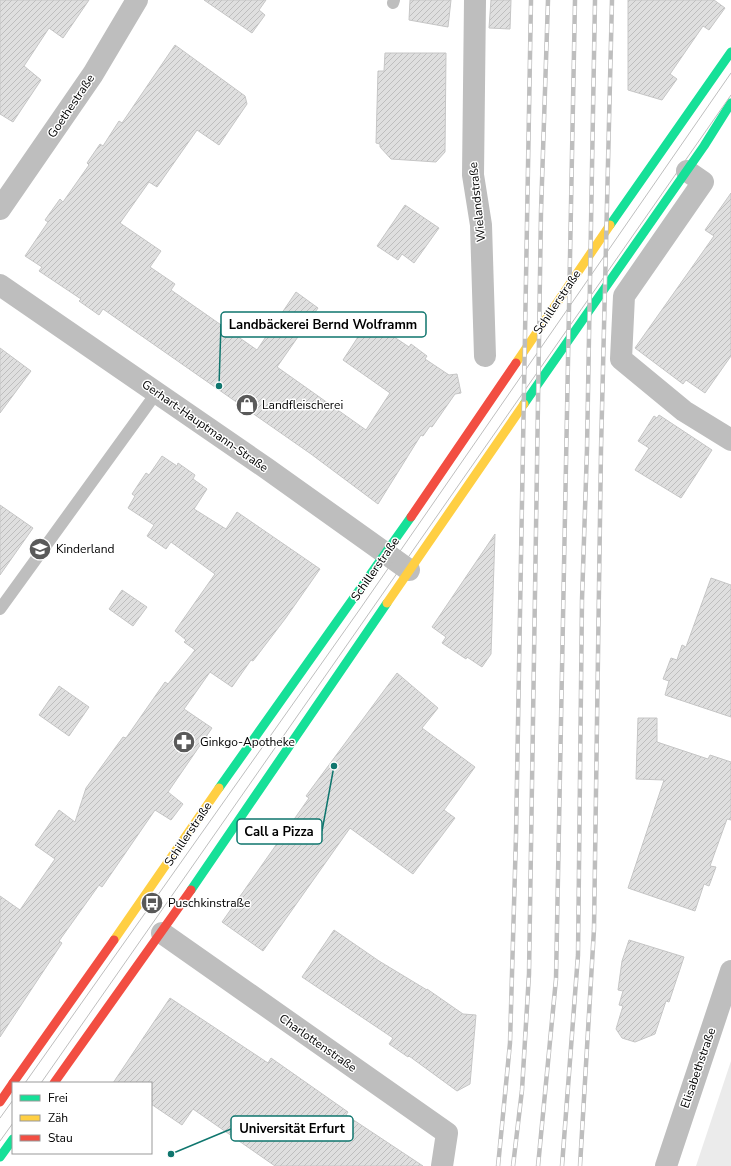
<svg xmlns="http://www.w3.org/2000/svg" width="731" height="1166" font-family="'Nunito Sans',sans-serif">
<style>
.park{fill:#ebebeb}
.building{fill:url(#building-hatch);stroke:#c6c6c6}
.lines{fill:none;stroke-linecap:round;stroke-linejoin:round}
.lane{stroke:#bebebe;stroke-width:12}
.street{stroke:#bebebe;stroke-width:22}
.fast{stroke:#16e098;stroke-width:9}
.slow{stroke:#ffcf43;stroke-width:9}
.jam{stroke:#f24e42;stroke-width:9}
.tram{stroke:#bebebe;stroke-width:1}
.rail-casing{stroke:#bebebe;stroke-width:4.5}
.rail{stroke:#fff;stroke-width:3;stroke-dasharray:9;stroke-linecap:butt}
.labels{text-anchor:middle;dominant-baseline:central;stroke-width:3;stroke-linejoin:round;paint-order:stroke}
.street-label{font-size:12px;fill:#000;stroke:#fff}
.poi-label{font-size:12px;fill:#000;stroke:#fff;text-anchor:start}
.leader{fill:none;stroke:#0f766e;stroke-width:1.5}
.callout-dot{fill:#0f766e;stroke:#fff;stroke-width:1.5}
.callout{fill:#fff;stroke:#0f766e;stroke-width:1.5}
.callout-label{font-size:13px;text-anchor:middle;font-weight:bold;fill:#000}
</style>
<defs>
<pattern id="building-hatch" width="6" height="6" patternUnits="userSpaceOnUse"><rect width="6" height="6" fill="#dfdfdf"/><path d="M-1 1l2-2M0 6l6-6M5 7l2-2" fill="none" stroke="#bebebe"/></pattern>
</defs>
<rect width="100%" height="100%" fill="#fff"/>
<polygon class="park" points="731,1061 731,1166 696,1166"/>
<g class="building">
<polygon points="0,0 89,0 63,38 49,28 24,66 41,80 13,122 0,114"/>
<polygon points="204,0 266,0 259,10 265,15 252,33"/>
<polygon points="410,0 451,0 448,27 409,20"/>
<polygon points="491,0 511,0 510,29 489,28"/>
<polygon points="628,0 714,0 725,8 709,30 703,26 670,74 677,79 662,100 628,90"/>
<polygon points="175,45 245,96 247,104 219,145 197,130 157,187 149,182 120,223 161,251 150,267 175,284 171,290 257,350 296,292 318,308 277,367 366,430 390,393 343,360 369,320 409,347 411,344 427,356 425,359 449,375 457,374 461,393 455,394 432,427 430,426 423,436 421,435 378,504 311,454 103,309 99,315 79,301 81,299 39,271 42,267 25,256 48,222 45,220 60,199 63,202 89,165 87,163 100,144 103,146 119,121 122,123"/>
<polygon points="385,53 446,53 445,152 436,162 391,159 380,147 380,144 376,143 378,71 384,71"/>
<polygon points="731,193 731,356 705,393 686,380 683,384 635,348 714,236 705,230"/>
<polygon points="405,205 439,228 414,263 402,254 398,260 377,246"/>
<polygon points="0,348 31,371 0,413"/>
<polygon points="659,415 712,450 681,498 635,470 649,448 638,441 654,416 657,418"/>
<polygon points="162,456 177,466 178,463 195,475 193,479 207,489 194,509 226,529 237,512 320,569 285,619 253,661 251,660 232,687 210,672 184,709 212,728 168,792 183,804 171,820 155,810 102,887 99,885 59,941 62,943 0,1037 0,896 20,910 55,859 35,845 59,810 75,822 86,788 123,737 126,738 165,682 168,684 195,650 184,642 186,640 175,631 215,574 171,542 166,549 147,536 154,525 128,508 135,496 132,494 146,473 149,475"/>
<polygon points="0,505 33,528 0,575"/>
<polygon points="495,534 491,654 482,667 467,657 466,659 442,643 446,637 432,627"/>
<polygon points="711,578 731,585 731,717 665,695 669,681 663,679 671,658 677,660 682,645 686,647"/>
<polygon points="122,590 147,607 133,626 109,609"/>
<polygon points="397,673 438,708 422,728 475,767 444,810 455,818 413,874 350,828 263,951 222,922 309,798 306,796"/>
<polygon points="59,686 89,707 69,736 39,715"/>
<polygon points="638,718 657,718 657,742 708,759 710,755 731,762 731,820 727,819 710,866 716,867 709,886 704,884 695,911 628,888 664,780 636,779"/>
<polygon points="334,930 379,961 427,990 427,989 463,1014 476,1015 470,1084 457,1091 409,1056 408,1057 389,1044 393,1038 302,977"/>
<polygon points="629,940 684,957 669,1002 666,1001 655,1034 635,1042 622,1038 616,1029 623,1006 619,1005 623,991 618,990 622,961"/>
<polygon points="170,998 268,1063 271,1058 348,1112 346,1115 423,1166 275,1166 193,1109 182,1125 151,1104 151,1083 113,1083"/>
</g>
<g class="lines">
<g class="lane">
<polyline points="393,3 394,0"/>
<polyline points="0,609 157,392"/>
</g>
<g class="street">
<polyline points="475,0 473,175 481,225 485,356"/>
<polyline points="687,171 703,182 624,296 621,359 684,411 731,440"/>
<polyline points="0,209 93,74 137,0"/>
<polyline points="0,285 266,468 409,570"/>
<polyline points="162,933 447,1133 442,1166"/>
<polyline points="666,1166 731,971"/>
</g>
<g class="fast">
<polyline points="610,225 731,52"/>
<polyline points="524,404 704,146 731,103"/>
<polyline points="219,788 411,517"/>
<polyline points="191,890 387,603"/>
<polyline points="0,1157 13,1139"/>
</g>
<g class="slow">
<polyline points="516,363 610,225"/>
<polyline points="387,603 524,404"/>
<polyline points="114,940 219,788"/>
</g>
<g class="jam">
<polyline points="411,517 516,363"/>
<polyline points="13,1083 114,940"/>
<polyline points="54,1083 191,890"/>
<polyline points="0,1102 13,1083"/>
</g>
<g class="tram">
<polyline points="25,1083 360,609 731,73"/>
<polyline points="41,1083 731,95"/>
<polyline points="0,1118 13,1100"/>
<polyline points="0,1141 13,1123"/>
</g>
<g class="rail-casing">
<g id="rail">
<polyline points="498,1166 510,1043 516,836 531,0"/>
<polyline points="513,1166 522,1090 529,974 541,212 548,0"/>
<polyline points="538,1166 556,979 575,0"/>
<polyline points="562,1166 578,955 582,600 587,449 595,0"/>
<polyline points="580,1166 594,929 601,450 612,0"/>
</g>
</g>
<use href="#rail" class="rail"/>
</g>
<defs>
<g id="shop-disc" transform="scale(1.15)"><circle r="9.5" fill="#595959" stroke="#fff"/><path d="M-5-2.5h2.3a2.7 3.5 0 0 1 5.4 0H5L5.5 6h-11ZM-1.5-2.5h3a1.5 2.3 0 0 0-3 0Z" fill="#fff"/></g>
<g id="school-disc" transform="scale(1.15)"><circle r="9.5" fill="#595959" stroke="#fff"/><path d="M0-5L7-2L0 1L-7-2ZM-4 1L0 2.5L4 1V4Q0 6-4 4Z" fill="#fff"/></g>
<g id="pharmacy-disc" transform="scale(1.15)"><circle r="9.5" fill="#595959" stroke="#fff"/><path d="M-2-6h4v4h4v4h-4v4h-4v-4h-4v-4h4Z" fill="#fff"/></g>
<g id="bus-disc" transform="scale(1.15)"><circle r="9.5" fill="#595959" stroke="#fff"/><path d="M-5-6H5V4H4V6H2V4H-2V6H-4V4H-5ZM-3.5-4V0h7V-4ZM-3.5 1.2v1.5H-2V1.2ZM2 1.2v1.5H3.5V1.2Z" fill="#fff"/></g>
</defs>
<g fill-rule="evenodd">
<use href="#shop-disc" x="247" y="405"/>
<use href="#school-disc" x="40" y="549"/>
<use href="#pharmacy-disc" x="184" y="742"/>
<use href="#bus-disc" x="152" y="903"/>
</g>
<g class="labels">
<g class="street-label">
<text transform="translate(71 106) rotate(-56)">Goethestraße</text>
<text transform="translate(477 202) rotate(-96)">Wielandstraße</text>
<text transform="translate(557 302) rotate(-56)">Schillerstraße</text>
<text transform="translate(205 426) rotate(35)">Gerhart-Hauptmann-Straße</text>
<text transform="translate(375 569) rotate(-55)">Schillerstraße</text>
<text transform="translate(188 834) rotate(-56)">Schillerstraße</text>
<text transform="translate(318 1043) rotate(35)">Charlottenstraße</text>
<text transform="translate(698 1068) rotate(-71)">Elisabethstraße</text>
</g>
<g class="poi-label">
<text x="262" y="405">Landfleischerei</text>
<text x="56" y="549">Kinderland</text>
<text x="200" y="742">Ginkgo-Apotheke</text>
<text x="168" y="903">Puschkinstraße</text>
</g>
</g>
<path class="leader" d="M219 386L221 324M334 766L322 831M171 1154L231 1129"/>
<g class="callout-dot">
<circle cx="219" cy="386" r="4"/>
<circle cx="334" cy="766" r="4"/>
<circle cx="171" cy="1154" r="4"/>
</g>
<g class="callout">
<rect x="221" y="312" width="205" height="25" rx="4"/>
<rect x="237" y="819" width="85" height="25" rx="4"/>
<rect x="231" y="1116" width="122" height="25" rx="4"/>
</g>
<g class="callout-label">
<text x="323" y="329">Landbäckerei Bernd Wolframm</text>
<text x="279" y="836">Call a Pizza</text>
<text x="292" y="1133">Universität Erfurt</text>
</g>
<rect x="12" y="1082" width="140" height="72" fill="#ffffff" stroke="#999999"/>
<rect x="20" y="1095" width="20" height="6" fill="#16e098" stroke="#999999"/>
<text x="48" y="1102" font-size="12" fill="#000000">Frei</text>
<rect x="20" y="1115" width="20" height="6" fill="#ffcf43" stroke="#999999"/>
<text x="48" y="1122" font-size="12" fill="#000000">Zäh</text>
<rect x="20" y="1135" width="20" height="6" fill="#f24e42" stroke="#999999"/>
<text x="48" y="1142" font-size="12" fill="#000000">Stau</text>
</svg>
